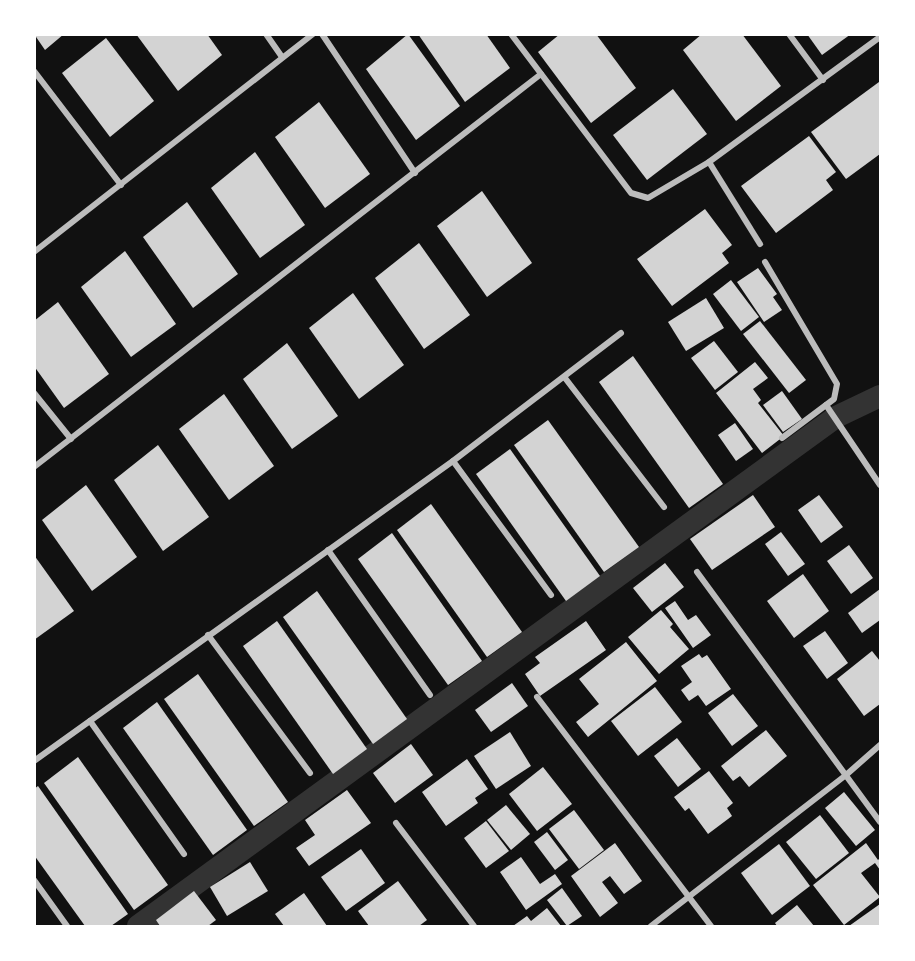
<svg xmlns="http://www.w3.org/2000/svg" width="915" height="961" font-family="'Roboto Condensed',sans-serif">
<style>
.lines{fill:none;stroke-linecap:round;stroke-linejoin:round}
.canal{stroke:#333;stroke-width:22}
.building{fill:#d3d3d3}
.minor{stroke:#bcbcbc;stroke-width:6}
</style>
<rect width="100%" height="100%" fill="#111"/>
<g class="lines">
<polyline class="canal" points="138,926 836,417 880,396"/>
</g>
<g class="building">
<polygon points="34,34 64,34 45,50"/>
<polygon points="136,34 207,34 222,55 178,91"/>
<polygon points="408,34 460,106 416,140 366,69"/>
<polygon points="418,34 486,34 510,68 465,102"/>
<polygon points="560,34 596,34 636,88 591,123 538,52"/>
<polygon points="702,34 742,34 781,86 736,121 683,50"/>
<polygon points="807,34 851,34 822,55"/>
<polygon points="106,38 154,101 110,137 62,73"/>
<polygon points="879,82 880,154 846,179 811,132"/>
<polygon points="673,89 707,134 647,180 613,135"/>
<polygon points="319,102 370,174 325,208 275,137"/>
<polygon points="809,136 836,172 826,180 833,190 776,233 741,186"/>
<polygon points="255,152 305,225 260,258 211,188"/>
<polygon points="482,191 532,263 487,297 437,226"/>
<polygon points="187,202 238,274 193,308 143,237"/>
<polygon points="705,209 732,245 722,253 729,263 672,306 637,259"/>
<polygon points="419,243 470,315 424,349 375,278"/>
<polygon points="125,251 176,324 131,357 81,287"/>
<polygon points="758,268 777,294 773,297 782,310 764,322 737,282"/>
<polygon points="731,280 759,317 741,331 713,294"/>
<polygon points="353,293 404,365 359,399 309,328"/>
<polygon points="706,298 724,328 686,351 668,322"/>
<polygon points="58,302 109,374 64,408 34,366 34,321"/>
<polygon points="760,321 806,380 789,393 743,334"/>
<polygon points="714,341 738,372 715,390 691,358"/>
<polygon points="287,343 338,416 292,449 243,379"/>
<polygon points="633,356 723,484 689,508 599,382"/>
<polygon points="755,362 768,378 753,389 761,400 758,403 784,436 762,453 716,393"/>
<polygon points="782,391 802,419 783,432 763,405"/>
<polygon points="224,394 274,466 229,500 179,429"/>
<polygon points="548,420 639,547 604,572 514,445"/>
<polygon points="735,423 753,449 736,461 718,435"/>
<polygon points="158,445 209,517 163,551 114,480"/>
<polygon points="510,449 600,576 566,601 476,474"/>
<polygon points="86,485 137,557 92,591 42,520"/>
<polygon points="753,495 775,527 712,570 690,539"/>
<polygon points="819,495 843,527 821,543 798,510"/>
<polygon points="431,504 522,632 487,657 397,530"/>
<polygon points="781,532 805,564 788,576 765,544"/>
<polygon points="392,533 482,661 448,685 358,559"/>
<polygon points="849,545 873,578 851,594 827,561"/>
<polygon points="34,555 74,611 34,640"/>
<polygon points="665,563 684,587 652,612 633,588"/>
<polygon points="803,574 829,611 794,638 767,601"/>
<polygon points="880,589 880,620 862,633 848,613"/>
<polygon points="317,591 407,719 373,744 283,617"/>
<polygon points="675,601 688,620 696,615 711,635 693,648 665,608"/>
<polygon points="661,610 673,624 670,627 689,649 659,674 628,637"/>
<polygon points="277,621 367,749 333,774 243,646"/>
<polygon points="586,621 606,650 540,696 525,674 540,663 535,657"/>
<polygon points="825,631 848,663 827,679 803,646"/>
<polygon points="626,642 657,681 588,737 576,722 599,704 579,679"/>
<polygon points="872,651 880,661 880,704 864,716 837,679"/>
<polygon points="699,654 702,658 707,655 731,689 706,706 698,695 689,701 681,690 692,682 681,666"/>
<polygon points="198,674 288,802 254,826 164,699"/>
<polygon points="512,683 528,706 491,732 475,710"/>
<polygon points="655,687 682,722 638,756 611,721"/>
<polygon points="733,694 758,726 732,746 708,713"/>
<polygon points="157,702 247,830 213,855 123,728"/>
<polygon points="766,730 787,756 749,787 740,776 733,781 721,766"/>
<polygon points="510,732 531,766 496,789 474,756"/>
<polygon points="677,738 701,769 678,787 654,756"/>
<polygon points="411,744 433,775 395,803 373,773"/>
<polygon points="78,757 168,885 134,910 44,783"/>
<polygon points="467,759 488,789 475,798 478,803 446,826 422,792"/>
<polygon points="543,767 572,804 537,831 509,794"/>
<polygon points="709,771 733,803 727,808 732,816 708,834 689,808 685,811 674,797"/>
<polygon points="38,786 128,914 111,926 85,926 34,855 34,789"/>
<polygon points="347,790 371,823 309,866 296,848 315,835 305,820"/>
<polygon points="844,792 875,830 856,846 825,808"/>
<polygon points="506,805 530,834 511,850 487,820"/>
<polygon points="574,810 604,850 579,869 549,829"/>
<polygon points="820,815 849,853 816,879 786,842"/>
<polygon points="486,821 509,851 486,868 464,838"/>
<polygon points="547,832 568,860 555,870 534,842"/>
<polygon points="615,843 642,881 624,894 610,876 602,882 618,903 600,917 571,876"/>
<polygon points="866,843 878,860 880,858 880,870 875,863 861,873 880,897 844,925 813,885"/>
<polygon points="779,844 810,886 772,915 741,873"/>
<polygon points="361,849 385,883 346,911 321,877"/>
<polygon points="521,857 540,884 555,874 562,884 526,910 500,872"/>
<polygon points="250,862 268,891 227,916 210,887"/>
<polygon points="398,881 427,920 419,926 369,926 358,911"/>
<polygon points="562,888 582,916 567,926 547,900"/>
<polygon points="194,891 216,920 208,926 160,926 156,920"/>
<polygon points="304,893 327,926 284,926 275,914"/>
<polygon points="880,904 880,926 849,926"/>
<polygon points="797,905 814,926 777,926 775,923"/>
<polygon points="547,908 561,926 513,926 527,916 531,921"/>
</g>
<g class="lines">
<g class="minor">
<polyline points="266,34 282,57"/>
<polyline points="322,34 415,173"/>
<polyline points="511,34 631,193 648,198 709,162 880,37"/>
<polyline points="789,34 823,80"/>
<polyline points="34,71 121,185"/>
<polyline points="709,162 760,244"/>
<polyline points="34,252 313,34"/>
<polyline points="765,262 837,384 834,399 782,438"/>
<polyline points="565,378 664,507"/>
<polyline points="34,393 71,439"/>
<polyline points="826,405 880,485"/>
<polyline points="453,461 551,595"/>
<polyline points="34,467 541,74"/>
<polyline points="328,550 430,695"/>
<polyline points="697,572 880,822"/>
<polyline points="208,635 310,773"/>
<polyline points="537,697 711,926"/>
<polyline points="90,721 184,854"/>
<polyline points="34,761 453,461 621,333"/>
<polyline points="396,823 474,926"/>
<polyline points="34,880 67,926"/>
<polyline points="651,926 846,775 880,745"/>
</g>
</g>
<rect width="915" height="961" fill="none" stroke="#ffffff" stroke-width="72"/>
</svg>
